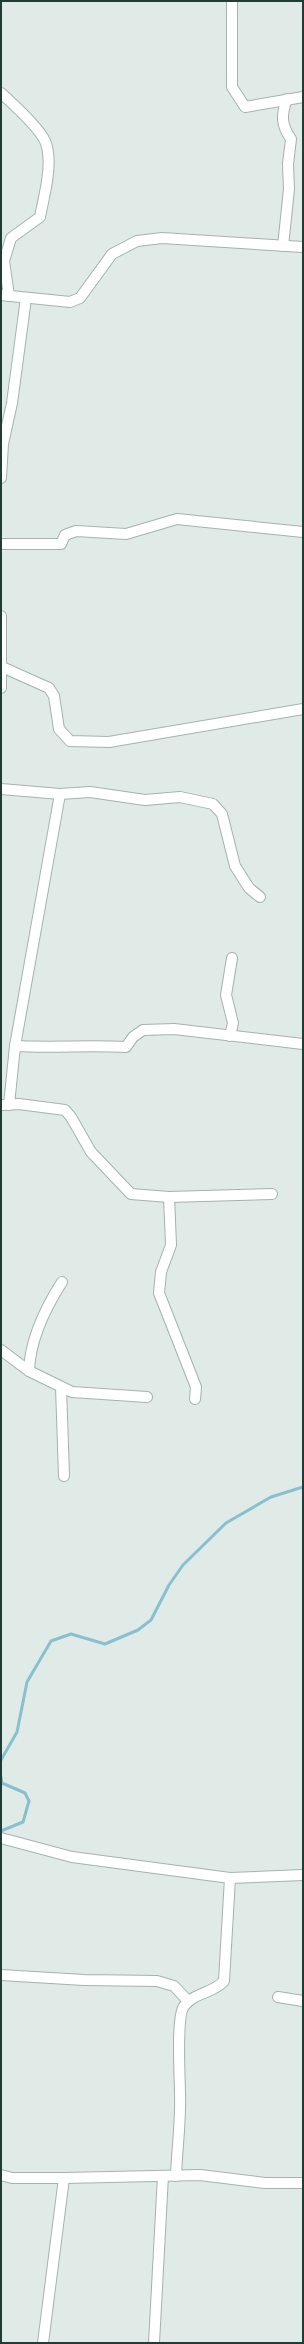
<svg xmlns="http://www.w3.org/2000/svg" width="304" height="2344" font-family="Poppins,sans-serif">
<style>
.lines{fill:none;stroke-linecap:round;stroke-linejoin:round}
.stream{stroke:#88c0d0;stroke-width:3}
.minor-casing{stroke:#a3b3ae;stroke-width:12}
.minor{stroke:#fff;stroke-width:10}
</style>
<rect width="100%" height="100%" fill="#e0ebe7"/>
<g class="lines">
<g class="stream">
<polyline points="1,1760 17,1732 27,1682 51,1641 71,1634 105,1644 138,1630 151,1620 169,1585 183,1565 226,1523 271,1497 303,1487"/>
<polyline points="1,1777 2,1783 25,1793 29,1801 23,1822 1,1831"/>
</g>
<g class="minor-casing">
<g id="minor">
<polyline points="232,1 232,87 245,107 303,97"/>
<path d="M1 93C13 104 39 127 45 141 54 161 44 196 40 217L11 238 4 261 9 296"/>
<path d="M283 246 289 189 288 164 291 139C281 125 281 115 287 99"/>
<polyline points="1,295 70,302 80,298 112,254 137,241 162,238 303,247"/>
<polyline points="1,478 3,444 12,403 26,298"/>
<polyline points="1,544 61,544 65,535 76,531 126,534 177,519 303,532"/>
<polyline points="1,616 1,688"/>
<polyline points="2,667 49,688 54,696 59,729 70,741 109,742 303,709"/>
<polyline points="1,789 60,794 90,792 145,800 180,797 213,804 222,814 235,866 249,888 260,897"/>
<polyline points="230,1036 233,1023 226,995 232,958"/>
<path d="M15 1046C52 1048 89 1045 126 1047L133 1037 143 1030 174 1029 303 1044"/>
<polyline points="1,1105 19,1104 65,1110 71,1117 91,1152 131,1194 169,1197 272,1194"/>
<polyline points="9,1105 15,1046 60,794"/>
<polyline points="169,1197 171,1245 161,1272 159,1293 196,1387 195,1399"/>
<polyline points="1,1350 29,1371 72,1392 147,1397"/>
<path d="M29 1371C30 1340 46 1307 62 1282"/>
<polyline points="61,1387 64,1476"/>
<polyline points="1,1838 72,1857 230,1878 303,1875"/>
<polyline points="1,1975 84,1980 157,1981 174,1986 188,2001"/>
<polyline points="278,1997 303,2001"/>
<polyline points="1,2175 12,2178 64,2178 200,2175 265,2183 303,2183"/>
<path d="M176 2176C177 2148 181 2121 180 2094 180 2078 176 2017 184 2006 195 1992 212 1994 224 1981L230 1878"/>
<polyline points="43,2343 64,2178"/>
<polyline points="154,2343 163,2176"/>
</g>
</g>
<use href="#minor" class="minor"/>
</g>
<rect width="304" height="2344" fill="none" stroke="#213b36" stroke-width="4"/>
</svg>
